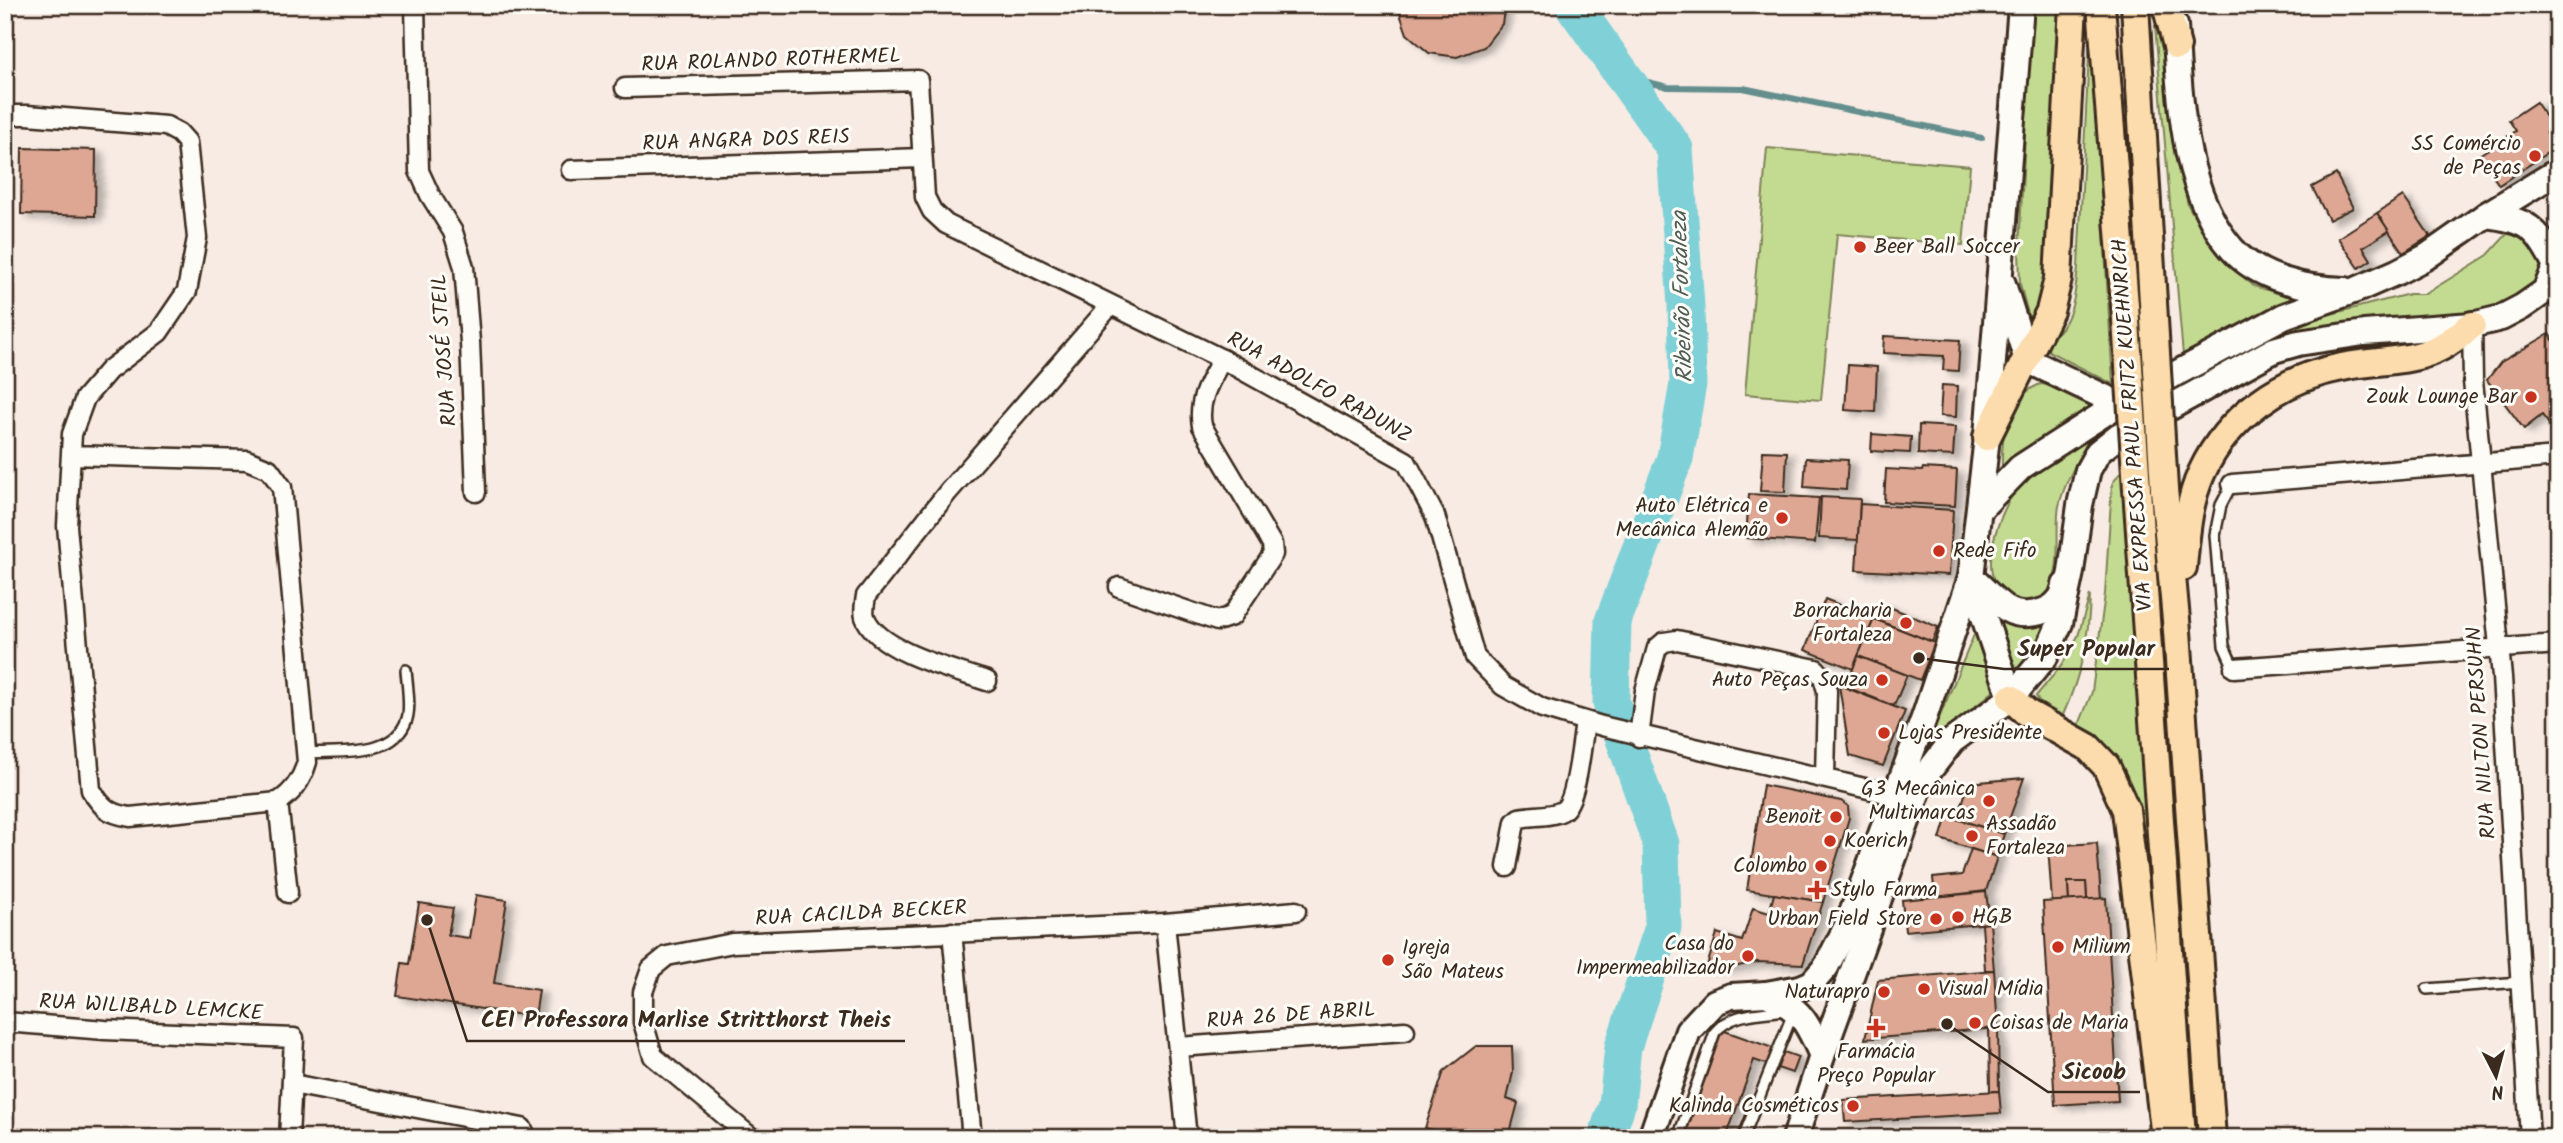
<svg xmlns="http://www.w3.org/2000/svg" width="2563" height="1143" font-family="Kalam,sans-serif">
<style>
.green{fill:#c3db91;stroke:#7f8258;stroke-width:2}
.lines{fill:none;stroke-linecap:round;stroke-linejoin:round}
.stream{stroke:#648e8d;stroke-width:6}
.river{stroke:#80d1d7;stroke-width:37}
.building{fill:#dda793;stroke:#3b2a1e;stroke-width:2;filter:url(#shadow)}
.lane-casing{stroke:#3b2a1e;stroke-width:14}
.street-casing{stroke:#3b2a1e;stroke-width:23}
.secondary-casing{stroke:#3b2a1e;stroke-width:30}
.primary-casing{stroke:#3b2a1e;stroke-width:32}
.lane{stroke:#fdfcf7;stroke-width:9}
.street{stroke:#fdfcf7;stroke-width:18}
.secondary{stroke:#fdfcf7;stroke-width:24}
.primary{stroke:#fcdcac;stroke-width:26}
.primary-bridge-casing{stroke:#3b2a1e;stroke-width:32;stroke-linecap:butt}
.primary-bridge{stroke:#fcdcac;stroke-width:26}
.poi-dot{fill:#c8321e;stroke:#fdfcf7;stroke-width:2.5}
.labels{text-anchor:middle;dominant-baseline:central;stroke-width:6;stroke-linejoin:round;paint-order:stroke}
.street-label{font-size:21px;fill:#3b2a1e;stroke:#fdfcf7}
.poi-label{font-size:21px;fill:#3b2a1e;stroke:#fdfcf7;text-anchor:end}
.water-label{font-size:23px;font-style:italic;fill:#505c56;stroke:#fdfcf7}
.leader{fill:none;stroke:#3b2a1e;stroke-width:2.5}
.callout-dot{fill:#3b2a1e;stroke:#fdfcf7;stroke-width:2.5}
.callout-label{font-size:23px;text-anchor:middle;font-weight:bold;fill:#3b2a1e;stroke:#fdfcf7;stroke-width:6;stroke-linejoin:round;paint-order:stroke}
</style>
<defs>
<filter id="shadow"><feDropShadow dx="7" dy="4" stdDeviation="3.5" flood-color="#0004"/></filter>
</defs>
<rect width="100%" height="100%" fill="#f7ebe3"/>
<filter id="ink" filterUnits="userSpaceOnUse"><feTurbulence type="fractalNoise" baseFrequency=".0143" numOctaves="2"/><feDisplacementMap in="SourceGraphic" scale="14" xChannelSelector="R" yChannelSelector="G"/><feConvolveMatrix kernelMatrix="1 2 1 2 8 2 1 2 1" color-interpolation-filters="sRGB"/></filter>
<g filter="url(#ink)">
<g class="green">
<polygon points="2032,5 2066,5 2051,268 2033,332 2020,284 2019,248"/>
<path d="M2091 14 2113 384 2050 352 2046 347C2051 336 2062 330 2067 319 2075 303 2076 284 2078 267Z"/>
<polygon points="2155,26 2163,28 2180,170 2188,205 2207,237 2234,269 2254,286 2294,298 2183,356"/>
<polygon points="1767,148 1970,166 1963,245 1837,234 1821,400 1745,394"/>
<path d="M2507 234 2527 236 2541 247 2545 273C2526 294 2504 303 2477 312L2259 345 2296 323 2409 294H2425L2488 255Z"/>
<path d="M2040 384C2064 385 2078 393 2097 408L2002 470C2001 436 2005 399 2040 384Z"/>
<path d="M2091 439C2077 460 2065 481 2059 506 2053 533 2071 607 2021 601 1967 594 1998 509 2020 485 2039 464 2067 452 2091 439Z"/>
<polygon points="2127,463 2167,1037 2133,793 2108,750 2079,725 2092,692 2105,594 2112,484"/>
<path d="M2090 595C2089 640 2081 674 2063 715 2049 712 2042 709 2036 696L2062 665 2078 636Z"/>
<polygon points="1994,611 2033,625 2047,623 2029,656 2015,671"/>
<polygon points="1979,623 2001,685 1927,747"/>
</g>
<g class="lines">
<polyline class="stream" points="1620,75 1668,87 1743,88 1982,138"/>
<polyline class="river" points="1573,5 1675,149 1686,306 1688,384 1675,458 1613,621 1611,702 1661,844 1663,927 1623,1047 1617,1105 1606,1138"/>
</g>
<g class="building">
<polygon points="1397,5 1505,5 1502,24 1484,47 1457,57 1429,53 1407,34"/>
<polygon points="2536,102 2554,129 2547,133 2556,147 2499,185 2479,155 2516,131 2509,120"/>
<polygon points="22,148 96,150 95,216 21,214"/>
<polygon points="2336,174 2353,208 2329,220 2312,187"/>
<polygon points="2403,196 2430,236 2403,253 2377,213"/>
<polygon points="2377,213 2389,231 2363,247 2371,260 2359,268 2338,238"/>
<polygon points="2549,334 2558,347 2558,436 2542,415 2524,429 2487,380 2501,362"/>
<polygon points="1884,336 1960,340 1958,371 1943,370 1944,356 1883,353"/>
<polygon points="1848,365 1877,367 1875,412 1845,410"/>
<polygon points="1942,385 1957,386 1956,417 1940,416"/>
<polygon points="1919,425 1955,427 1953,456 1918,454"/>
<polygon points="1872,434 1911,437 1910,453 1871,451"/>
<polygon points="1763,451 1787,452 1785,492 1760,491"/>
<polygon points="1806,458 1848,460 1846,490 1804,487"/>
<polygon points="1923,468 1957,470 1955,506 1884,502 1886,469 1922,471"/>
<polygon points="1749,494 1819,498 1815,543 1746,538"/>
<polygon points="1821,497 1860,499 1858,540 1819,538"/>
<polygon points="1860,504 1953,510 1949,575 1856,570"/>
<polygon points="1825,599 1874,619 1853,669 1805,650"/>
<polygon points="1880,603 1938,627 1932,642 1874,619"/>
<polygon points="1874,619 1935,643 1920,680 1858,656"/>
<polygon points="1858,656 1907,675 1894,706 1846,687"/>
<polygon points="1839,685 1905,711 1883,766 1850,756"/>
<polygon points="2024,778 2004,834 1957,819 1969,783"/>
<polygon points="1763,785 1841,801 1848,806 1849,818 1823,902 1747,890"/>
<polygon points="1947,816 2004,834 1997,857 1940,839"/>
<polygon points="2097,843 2101,899 2087,900 2086,882 2068,882 2069,901 2052,902 2048,846"/>
<polygon points="1971,849 1997,857 1986,891 1935,897 1933,878 1962,875"/>
<polygon points="2068,882 2086,882 2087,900 2069,901"/>
<polygon points="1986,892 1990,923 1905,931 1902,900"/>
<polygon points="1774,894 1823,902 1803,964 1757,962 1729,968 1707,966 1717,933 1742,941 1753,908 1769,913"/>
<polygon points="476,895 507,900 494,983 539,990 535,1017 397,996 402,963 409,964 419,903 453,908 448,935 469,938"/>
<polygon points="2106,898 2118,1101 2055,1105 2043,902"/>
<polygon points="1990,923 1994,970 1985,970 1982,924"/>
<polygon points="1994,970 1998,1028 1865,1039 1878,980"/>
<polygon points="1989,1028 1998,1028 1999,1091 1990,1091"/>
<polygon points="1722,1030 1798,1057 1792,1073 1754,1060 1726,1138 1684,1138"/>
<polygon points="1476,1046 1512,1046 1513,1072 1507,1099 1518,1103 1511,1129 1499,1138 1442,1138 1444,1133 1425,1128 1444,1071"/>
<polygon points="1999,1091 2001,1113 1845,1122 1843,1100"/>
</g>
<g class="lines">
<g class="lane-casing">
<g id="lane">
<polyline points="2232,484 2221,505 2215,535 2224,646 2234,668"/>
<path d="M306 753C339 750 394 759 407 719 411 706 407 684 406 670"/>
<polyline points="2427,989 2520,982"/>
<path d="M1678 1138 1715 1032C1733 1012 1759 1014 1784 1010"/>
<polyline points="1743,1138 1793,1013"/>
</g>
</g>
<g class="street-casing">
<g id="street">
<polyline points="415,5 419,171 430,195 453,232 464,267 470,342 476,492"/>
<polyline points="625,88 918,80 925,197 932,211 946,224 1222,359 1406,461 1435,516 1475,657 1503,686 1542,708 1602,726 1894,795"/>
<path d="M5 115H27L166 126 179 133 187 142 197 238 187 291 159 332 109 370 85 398 72 434 67 526 91 790C103 809 108 813 130 817L278 802C293 793 302 779 307 762L282 487 269 469 247 460 71 455"/>
<polyline points="571,170 922,158"/>
<polyline points="2472,325 2473,381 2502,677 2530,1138"/>
<polyline points="2232,484 2558,457"/>
<path d="M1119 587 1217 621 1232 616 1273 554 1272 544 1202 426C1197 400 1210 381 1222 359"/>
<polyline points="2234,668 2558,644"/>
<path d="M987 681C955 670 878 652 865 617 863 611 865 603 866 596L948 492 1110 306"/>
<polyline points="1639,737 1645,691 1657,648 1664,642 1677,640 1816,669 1823,677 1827,691 1825,777"/>
<polyline points="278,802 288,893"/>
<path d="M1507 867 1515 822 1519 818C1532 815 1551 817 1562 811 1577 803 1582 740 1585 722"/>
<polyline points="1165,923 1187,1138"/>
<polyline points="952,932 972,1138"/>
<polyline points="5,1022 105,1030 294,1038 289,1138"/>
<polyline points="1179,1047 1405,1031"/>
<polyline points="292,1084 522,1128 527,1138"/>
<polyline points="752,1138 653,1056 643,1022 643,992 651,969 667,956 733,943 1165,923 1296,911"/>
</g>
</g>
<g class="secondary-casing">
<g id="secondary">
<path d="M2175 25C2180 97 2182 192 2232 249 2258 279 2307 289 2345 290"/>
<path d="M2486 215C2529 220 2537 228 2556 266"/>
<polyline points="2003,284 2027,360 2119,404"/>
<polyline points="1979,510 2021,467 2119,404 2284,316 2356,290 2397,272 2426,257 2486,215 2558,171"/>
<path d="M1971 577C1983 588 1994 601 2008 610 2022 618 2049 614 2059 600 2062 597 2064 590 2065 585"/>
<polyline points="1972,581 2011,698"/>
<path d="M1766 994C1800 1007 1808 1023 1822 1056"/>
<polyline points="1651,1138 1688,1031 1715,1002 1731,996 1766,994 1800,988 1812,983 1826,967 1848,924 1924,718 1971,577 1987,437 2021,5"/>
<polyline points="1795,1138 1822,1056 1922,780 1952,741 2011,698 2045,657 2060,623 2071,572 2080,505 2088,470 2098,452 2118,436 2274,350 2298,343 2364,333 2472,325 2501,318 2522,307 2545,291 2558,262"/>
</g>
</g>
<g class="primary-casing">
<g id="primary">
<polyline points="2101,5 2125,305"/>
<polyline points="2135,5 2153,302"/>
<polyline points="2166,5 2177,46"/>
<polyline points="1987,437 2050,311 2058,279 2073,5"/>
<polyline points="2137,489 2182,1138"/>
<polyline points="2164,489 2177,631 2212,1138"/>
<path d="M2183 567C2186 535 2188 502 2202 472 2228 416 2282 378 2342 367 2374 360 2412 363 2441 347 2452 341 2462 333 2472 325"/>
<polyline points="2011,698 2027,713 2088,747 2106,766 2126,810 2164,1129"/>
</g>
</g>
<use href="#lane" class="lane"/>
<use href="#street" class="street"/>
<use href="#secondary" class="secondary"/>
<use href="#primary" class="primary"/>
<g class="primary-bridge-casing">
<g id="primary-bridge">
<polyline points="2153,302 2164,489"/>
<polyline points="2125,305 2137,489"/>
</g>
</g>
<use href="#primary-bridge" class="primary-bridge"/>
</g>
</g>
<g class="poi-dot">
<circle cx="2535" cy="156" r="7"/>
<circle cx="1860" cy="247" r="7"/>
<circle cx="2531" cy="397" r="7"/>
<circle cx="1782" cy="518" r="7"/>
<circle cx="1939" cy="551" r="7"/>
<circle cx="1906" cy="623" r="7"/>
<circle cx="1882" cy="680" r="7"/>
<circle cx="1884" cy="733" r="7"/>
<circle cx="1989" cy="801" r="7"/>
<circle cx="1836" cy="817" r="7"/>
<circle cx="1972" cy="836" r="7"/>
<circle cx="1830" cy="841" r="7"/>
<circle cx="1821" cy="866" r="7"/>
<path d="M1813.5 879.5h7v7h7v7h-7v7h-7v-7h-7v-7h7z"/>
<circle cx="1958" cy="917" r="7"/>
<circle cx="1936" cy="919" r="7"/>
<circle cx="2058" cy="947" r="7"/>
<circle cx="1748" cy="956" r="7"/>
<circle cx="1388" cy="960" r="7"/>
<circle cx="1924" cy="989" r="7"/>
<circle cx="1884" cy="992" r="7"/>
<circle cx="1975" cy="1023" r="7"/>
<path d="M1872.5 1017.5h7v7h7v7h-7v7h-7v-7h-7v-7h7z"/>
<circle cx="1853" cy="1106" r="7"/>
</g>
<g class="labels">
<g class="street-label">
<text transform="translate(771 61) rotate(-2)">RUA ROLANDO ROTHERMEL</text>
<text transform="translate(746 141) rotate(-2)">RUA ANGRA DOS REIS</text>
<text transform="translate(445 350) rotate(-94)">RUA JOSÉ STEIL</text>
<text transform="translate(1319 388) rotate(29)">RUA ADOLFO RADUNZ</text>
<text transform="translate(2133 425) rotate(-94)">VIA EXPRESSA PAUL FRITZ KUEHNRICH</text>
<text transform="translate(2482 733) rotate(-94)">RUA NILTON PERSUHN</text>
<text transform="translate(861 914) rotate(-3)">RUA CACILDA BECKER</text>
<text transform="translate(151 1008) rotate(3)">RUA WILIBALD LEMCKE</text>
<text transform="translate(1291 1016) rotate(-4)">RUA 26 DE ABRIL</text>
</g>
<g class="poi-label">
<text x="2521" y="144">SS Comércio<tspan x="2521" dy="24">de Peças</tspan></text>
<text x="1874" y="247" text-anchor="start">Beer Ball Soccer</text>
<text x="2517" y="397">Zouk Lounge Bar</text>
<text x="1768" y="506">Auto Elétrica e<tspan x="1768" dy="24">Mecânica Alemão</tspan></text>
<text x="1953" y="551" text-anchor="start">Rede Fifo</text>
<text x="1892" y="611">Borracharia<tspan x="1892" dy="24">Fortaleza</tspan></text>
<text x="1868" y="680">Auto Peças Souza</text>
<text x="1898" y="733" text-anchor="start">Lojas Presidente</text>
<text x="1975" y="789">G3 Mecânica<tspan x="1975" dy="24">Multimarcas</tspan></text>
<text x="1822" y="817">Benoit</text>
<text x="1986" y="824" text-anchor="start">Assadão<tspan x="1986" dy="24">Fortaleza</tspan></text>
<text x="1844" y="841" text-anchor="start">Koerich</text>
<text x="1807" y="866">Colombo</text>
<text x="1831" y="890" text-anchor="start">Stylo Farma</text>
<text x="1972" y="917" text-anchor="start">HGB</text>
<text x="1922" y="919">Urban Field Store</text>
<text x="1734" y="944">Casa do<tspan x="1734" dy="24">Impermeabilizador</tspan></text>
<text x="2072" y="947" text-anchor="start">Milium</text>
<text x="1402" y="948" text-anchor="start">Igreja<tspan x="1402" dy="24">São Mateus</tspan></text>
<text x="1938" y="989" text-anchor="start">Visual Mídia</text>
<text x="1870" y="992">Naturapro</text>
<text x="1989" y="1023" text-anchor="start">Coisas de Maria</text>
<text x="1876" y="1052" text-anchor="middle">Farmácia<tspan x="1876" dy="24">Preço Popular</tspan></text>
<text x="1839" y="1106">Kalinda Cosméticos</text>
</g>
<g class="water-label">
<text transform="translate(1683 297) rotate(-92)">Ribeirão Fortaleza</text>
</g>
</g>
<path class="leader" d="M1919 658L2004 669H2169M427 920L467 1041H905M1947 1024L2048 1092H2140"/>
<g class="callout-dot">
<circle cx="1919" cy="658" r="7"/>
<circle cx="427" cy="920" r="7"/>
<circle cx="1947" cy="1024" r="7"/>
</g>
<g class="callout-label">
<text x="2086" y="656">Super Popular</text>
<text x="686" y="1027">CEI Professora Marlise Stritthorst Theis</text>
<text x="2094" y="1079">Sicoob</text>
</g>
<rect width="2563" height="1143" fill="none" stroke="#fdfcf7" stroke-width="28"/>
<rect x="14" y="14" width="2535" height="1115" fill="none" stroke="#3b2a1e" stroke-width="2.5" filter="url(#ink)"/>
<g transform="translate(2496 1076) rotate(174)" stroke="#fdfcf7" stroke-width="5" paint-order="stroke">
<path d="M0-5L12 26L0 18L-12 26Z" fill="#3b2a1e"/>
<text y="-10" font-size="19" font-weight="bold" text-anchor="middle" fill="#3b2a1e">N</text>
</g>
</svg>
